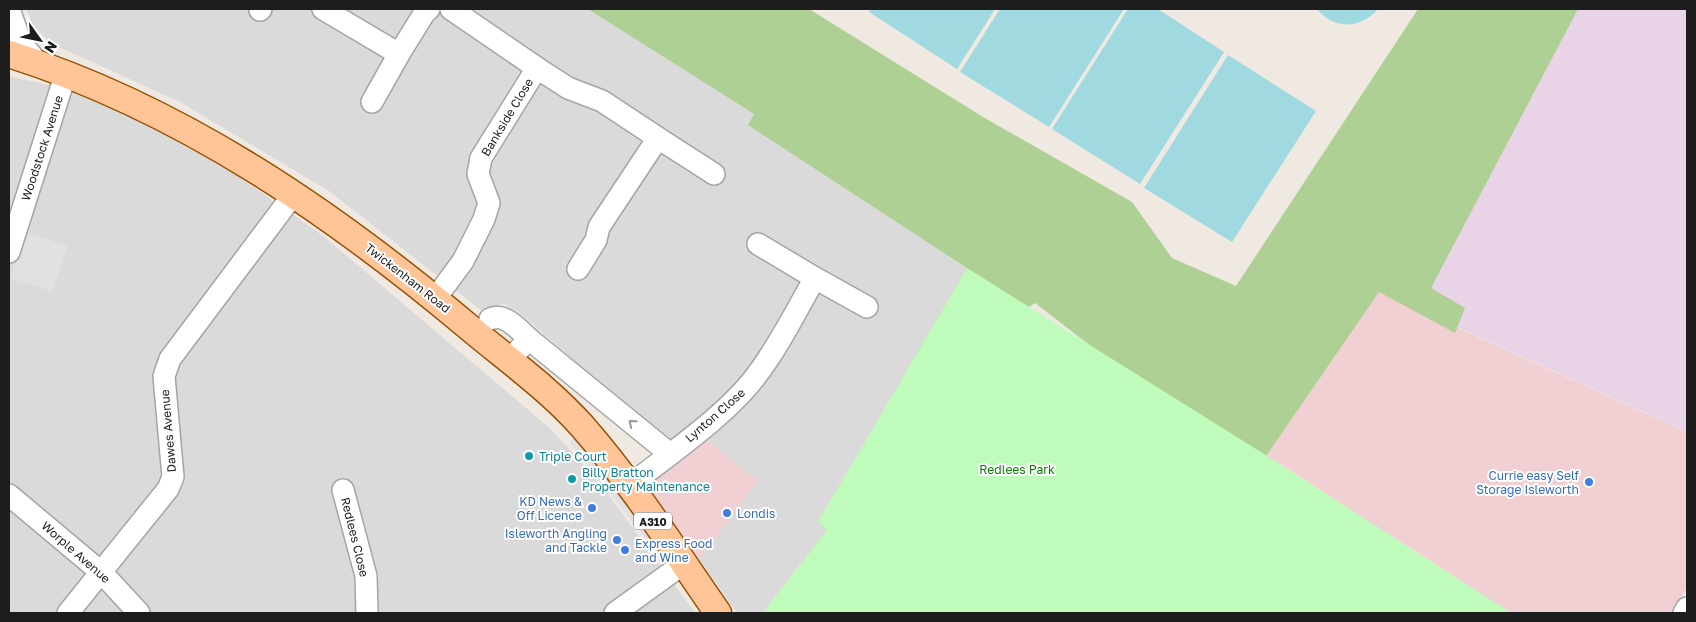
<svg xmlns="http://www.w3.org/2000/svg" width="1696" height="622" font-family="'Golos Text',sans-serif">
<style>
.residential{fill:#dbdada}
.commercial{fill:#f1d0d3}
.industrial{fill:#e8d3e7}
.forest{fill:#aed094}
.park{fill:#bffcbc}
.parking{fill:#e1e1e1}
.water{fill:#a0d9df}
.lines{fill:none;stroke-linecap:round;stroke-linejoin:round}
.minor-casing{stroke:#a4a4a4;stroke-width:24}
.major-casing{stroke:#965100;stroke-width:29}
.minor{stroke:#fff;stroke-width:21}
.major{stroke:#ffc597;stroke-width:26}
.oneway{stroke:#999}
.culture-dot{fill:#0f9aa8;stroke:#fff;stroke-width:2}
.shop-dot{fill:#3f7fe0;stroke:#fff;stroke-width:2}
.labels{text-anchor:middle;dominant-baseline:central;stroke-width:4;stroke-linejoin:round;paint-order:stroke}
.shield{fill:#fff;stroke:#616161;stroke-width:1}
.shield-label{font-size:11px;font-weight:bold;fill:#1d1d1d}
.street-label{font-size:12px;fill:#1d1d1d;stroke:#fff}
.culture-label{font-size:12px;fill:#0d838f;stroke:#fff;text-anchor:start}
.park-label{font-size:12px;fill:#0b8005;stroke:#fff}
.shop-label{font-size:12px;fill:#366cbe;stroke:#fff;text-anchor:end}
</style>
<rect width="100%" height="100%" fill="#efe9e2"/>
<g class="residential">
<polygon points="26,9 590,9 754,114 749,125 967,268 818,521 827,529 763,613 737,613 699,559 758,481 681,453 516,310 503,304 481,310 329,191 180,102 50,43 33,25"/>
<polygon points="9,76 66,89 117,110 223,166 322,235 552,430 602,486 695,613 9,613"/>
</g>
<g class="commercial">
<polygon points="1372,289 1687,432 1687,587 1672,613 1511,613 1264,454"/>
<polygon points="703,437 758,481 699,559 654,494 653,483 659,474"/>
</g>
<polygon class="industrial" points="1563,9 1687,9 1686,431 1411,306"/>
<polygon class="forest" points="588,9 809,9 983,117 1132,202 1172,258 1236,286 1418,9 1578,9 1431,288 1465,308 1455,333 1379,292 1264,459 1201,431 1035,303 1001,326 859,613 802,562 827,530 818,522 967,268 748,125 754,114"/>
<polygon class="park" points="967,268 1264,454 1511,613 763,613 827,530 818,522"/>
<g class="parking">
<polygon points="25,232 67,246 52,291 10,278"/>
<polygon points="582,427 651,538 645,538 570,443"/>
</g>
<g class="water">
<polygon points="871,9 995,9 957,69 869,12"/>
<polygon points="1000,9 1124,9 1049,127 960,72"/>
<polygon points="1128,9 1158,9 1224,52 1140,184 1052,129"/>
<path d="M1317 9H1378C1361 29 1334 30 1317 9Z"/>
<polygon points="1228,55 1316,111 1232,242 1144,188"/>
</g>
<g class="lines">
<g class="minor-casing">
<g id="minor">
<polyline points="9,9 21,43 39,64"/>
<polyline points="323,9 399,54 425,12 429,9"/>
<polyline points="451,9 537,68"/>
<polyline points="260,10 261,9"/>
<polyline points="372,102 399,54"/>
<polyline points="658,138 714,174"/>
<polyline points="758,244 815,278"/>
<polyline points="9,252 66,73"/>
<polyline points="435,299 463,261 484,219 489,203 478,174 481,158 537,68 568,88 602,101 658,138 599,227 596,240 578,269"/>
<path d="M490 319C505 312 519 330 529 339"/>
<polyline points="509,360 529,339 670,454"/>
<path d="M629 486C668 455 727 415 756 376 779 346 796 311 815 278L867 307"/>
<polyline points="343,490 366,576 367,613"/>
<polyline points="9,495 102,573 139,613"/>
<polyline points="68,613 168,489 173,477 164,376 170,359 293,195"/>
<polyline points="615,613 683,564"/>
<polyline points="1684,613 1687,608"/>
</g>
</g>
<g class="major-casing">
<path id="major" d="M9 54C182 109 333 213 471 329 508 360 549 389 582 426 633 484 674 550 718 613"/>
</g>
<use href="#minor" class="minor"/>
<use href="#major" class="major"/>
</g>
<defs><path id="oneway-chevron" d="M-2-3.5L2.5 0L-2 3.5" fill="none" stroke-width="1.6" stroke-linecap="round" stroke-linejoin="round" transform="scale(1.25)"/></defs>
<use class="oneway" href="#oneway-chevron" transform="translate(632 423) rotate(-141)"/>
<g class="culture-dot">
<circle cx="529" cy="456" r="5"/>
<circle cx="572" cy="479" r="5"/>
</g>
<g class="shop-dot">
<circle cx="1589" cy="482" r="5"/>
<circle cx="592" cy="508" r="5"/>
<circle cx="727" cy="513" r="5"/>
<circle cx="617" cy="540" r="5"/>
<circle cx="625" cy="550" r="5"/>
</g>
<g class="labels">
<rect class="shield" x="634" y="512.5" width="38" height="17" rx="4"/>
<g class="shield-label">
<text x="653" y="521">A310</text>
</g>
<g class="street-label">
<text transform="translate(507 117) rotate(-59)">Bankside Close</text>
<text transform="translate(42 148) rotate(-72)">Woodstock Avenue</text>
<text transform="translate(408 278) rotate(38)">Twickenham Road</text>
<text transform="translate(715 415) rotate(-41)">Lynton Close</text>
<text transform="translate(168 431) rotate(-95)">Dawes Avenue</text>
<text transform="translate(355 537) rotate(76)">Redlees Close</text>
<text transform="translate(76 552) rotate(41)">Worple Avenue</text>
</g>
<g class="culture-label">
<text x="539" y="456">Triple Court</text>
<text x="582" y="472">Billy Bratton<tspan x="582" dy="14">Property Maintenance</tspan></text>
</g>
<g class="park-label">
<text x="1017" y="469">Redlees Park</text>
</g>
<g class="shop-label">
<text x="1579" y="475">Currie easy Self<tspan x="1579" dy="14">Storage Isleworth</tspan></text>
<text x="582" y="501">KD News &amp;<tspan x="582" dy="14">Off Licence</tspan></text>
<text x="737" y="513" text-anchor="start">Londis</text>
<text x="607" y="533">Isleworth Angling<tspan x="607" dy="14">and Tackle</tspan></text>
<text x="635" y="543" text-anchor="start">Express Food<tspan x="635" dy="14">and Wine</tspan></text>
</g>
</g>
<rect width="1696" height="622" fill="none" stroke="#1d1d1d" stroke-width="20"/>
<g transform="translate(40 40) rotate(123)" stroke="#ffffff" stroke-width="4" paint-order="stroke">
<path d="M0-4L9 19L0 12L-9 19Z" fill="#1d1d1d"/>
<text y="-8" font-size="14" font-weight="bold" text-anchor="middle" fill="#1d1d1d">N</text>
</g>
</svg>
